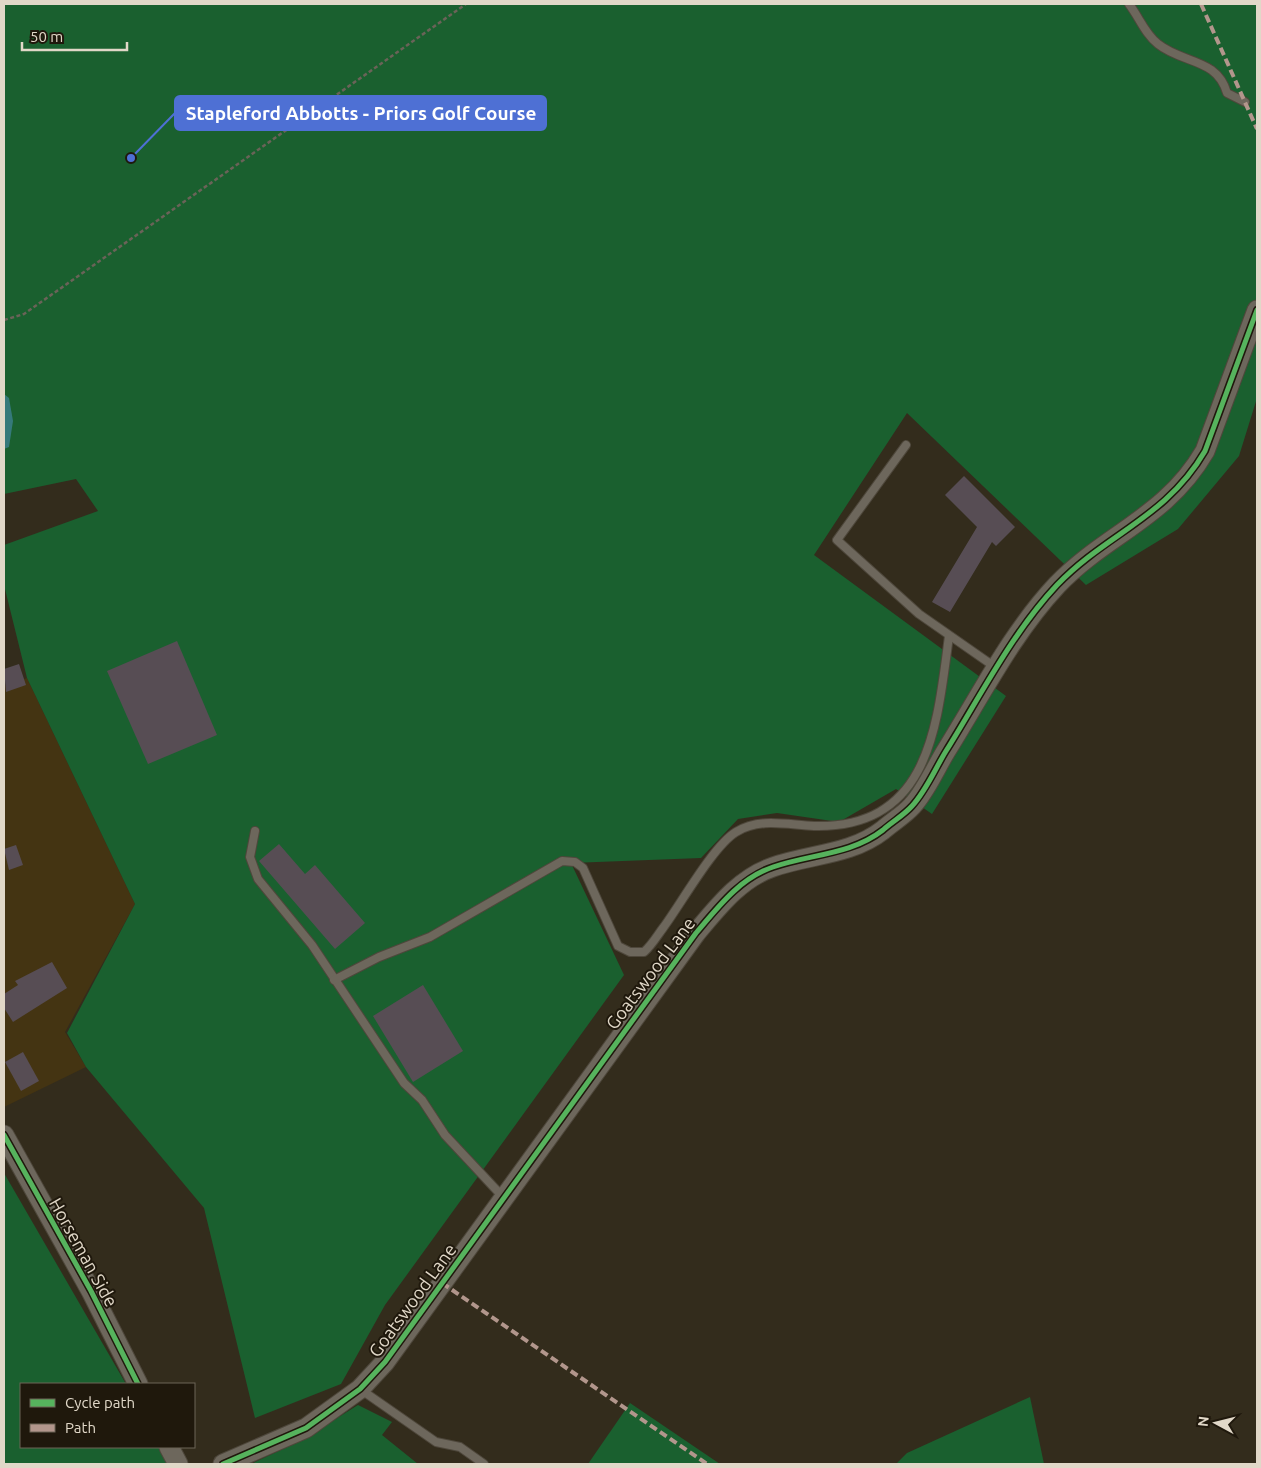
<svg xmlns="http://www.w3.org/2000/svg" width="1261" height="1468" font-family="Ubuntu,sans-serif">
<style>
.built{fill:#443412}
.green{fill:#1a602f}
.water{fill:#35797a}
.building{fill:#574d54}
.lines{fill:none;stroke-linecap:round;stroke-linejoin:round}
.service-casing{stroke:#4e473b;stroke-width:10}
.tertiary-casing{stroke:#4e473b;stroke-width:21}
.path{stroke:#6a6358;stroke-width:2.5;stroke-dasharray:4 2.5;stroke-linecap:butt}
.service{stroke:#6d675c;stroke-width:8}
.tertiary{stroke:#6d675c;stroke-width:19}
.quiet{stroke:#b2968c;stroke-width:4;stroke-dasharray:8 4;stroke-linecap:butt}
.cycleway-casing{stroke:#1f180c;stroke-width:8}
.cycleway{stroke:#56b35d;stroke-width:5}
.labels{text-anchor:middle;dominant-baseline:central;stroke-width:4;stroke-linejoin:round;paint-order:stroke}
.street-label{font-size:18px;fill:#e1d8c8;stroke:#1f180c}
.leader{fill:none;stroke:#4e70d4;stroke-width:2}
.callout-dot{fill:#4e70d4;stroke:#1f180c;stroke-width:2}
.callout{fill:#4e70d4;stroke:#4e70d4;stroke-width:2}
.callout-label{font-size:19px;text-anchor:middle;font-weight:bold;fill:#fff}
</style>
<rect width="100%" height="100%" fill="#332c1c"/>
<polygon class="built" points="27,678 135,904 65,1032 86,1067 4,1107 4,686"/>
<g class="green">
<polygon points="4,4 1257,4 1257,398 1239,456 1178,529 1086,585 907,413 814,555 1006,696 932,814 896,789 839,822 777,813 738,819 701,858 571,863 624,975 385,1305 341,1384 255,1418 204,1208 86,1067 67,1033 135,904 27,678 4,585 4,545 98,511 76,479 4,494"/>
<polygon points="4,1173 126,1384 21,1384 21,1447 163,1447 173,1464 4,1464"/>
<polygon points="1030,1397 1044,1464 896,1464 907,1453"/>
<polygon points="630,1403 720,1464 588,1464"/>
<polygon points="358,1405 392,1422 382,1435 418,1464 251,1464 302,1440"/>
</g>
<polygon class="water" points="4,394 9,398 13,421 9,447 4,449"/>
<g class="building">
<polygon points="964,476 1015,527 996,546 992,542 950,612 932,602 977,527 945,495"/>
<polygon points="177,641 217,735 148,764 107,671"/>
<polygon points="19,664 26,685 6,692 4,669"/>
<polygon points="279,844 305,874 315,865 365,923 335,949 259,861"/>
<polygon points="16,845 23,865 9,870 4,849"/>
<polygon points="52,962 67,988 13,1022 4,1008 4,994 18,985 15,981"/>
<polygon points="423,985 463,1051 413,1082 373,1016"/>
<polygon points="23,1052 39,1081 21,1091 5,1062"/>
</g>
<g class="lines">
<g class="service-casing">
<g id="service">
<path d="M1129 4C1139 17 1145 34 1158 44 1183 64 1217 58 1227 93L1245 102"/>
<polyline points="906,445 837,540 919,614 995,667"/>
<polyline points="255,831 250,857 258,879 312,945 404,1083 422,1100 445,1135 503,1197"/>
<path d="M334 980 379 957 430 937 562 861 575 862 583 868 618 946 630 952H644C652 945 657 936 663 928 681 904 713 846 736 832 760 817 788 825 814 826 930 829 937 726 949 636"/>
<polyline points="360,1389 436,1442 460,1447 484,1464"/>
</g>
</g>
<g class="tertiary-casing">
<g id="tertiary">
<polyline points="4,1135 91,1291 138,1384"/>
<polyline points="169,1447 178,1464"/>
<path d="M223 1464 306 1428 360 1389 385 1362 696 933C718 907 740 878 773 867 810 854 851 855 883 830 892 822 904 815 912 806 926 791 935 769 946 751 981 695 1012 633 1057 585 1107 533 1166 518 1205 451L1257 310"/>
</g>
</g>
<polyline class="path" points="4,320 24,314 466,4"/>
<use href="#service" class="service"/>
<use href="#tertiary" class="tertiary"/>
<g class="quiet">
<polyline points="1201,4 1257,129"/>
<polyline points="442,1283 707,1464"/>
</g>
<g class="cycleway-casing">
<g id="cycleway">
<polyline points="4,1135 91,1291 138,1384"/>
<path d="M223 1464 306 1428 360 1389 385 1362 696 933C718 907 740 878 773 867 810 854 851 855 883 830 892 822 904 815 912 806 926 791 935 769 946 751 981 695 1012 633 1057 585 1107 533 1166 518 1205 451L1257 310"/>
</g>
</g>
<use href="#cycleway" class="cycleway"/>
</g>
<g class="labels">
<g class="street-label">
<text transform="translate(650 973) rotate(-53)">Goatswood Lane</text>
<text transform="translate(84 1252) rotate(61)">Horseman Side</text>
<text transform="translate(412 1300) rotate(-54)">Goatswood Lane</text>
</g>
</g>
<path class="leader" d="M131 158L175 113"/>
<circle class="callout-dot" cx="131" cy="158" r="5"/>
<rect class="callout" x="175" y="96" width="371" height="34" rx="5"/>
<g class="callout-label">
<text x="361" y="120">Stapleford Abbotts - Priors Golf Course</text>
</g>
<rect width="1261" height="1468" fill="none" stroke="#e1d8c8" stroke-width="10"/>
<rect x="20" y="1383" width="175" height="65" fill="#1f180c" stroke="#6d6557"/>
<rect x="30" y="1399" width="25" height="8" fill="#56b35d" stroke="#6d6557"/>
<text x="65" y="1408" font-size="15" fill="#e1d8c8">Cycle path</text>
<rect x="30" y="1424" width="25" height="8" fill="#b2968c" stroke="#6d6557"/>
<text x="65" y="1433" font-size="15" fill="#e1d8c8">Path</text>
<g transform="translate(1216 1423) rotate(277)" stroke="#1f180c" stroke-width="4" paint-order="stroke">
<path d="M0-4L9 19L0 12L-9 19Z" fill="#e1d8c8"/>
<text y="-8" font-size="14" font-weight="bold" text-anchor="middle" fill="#e1d8c8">N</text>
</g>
<path d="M22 42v8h105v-8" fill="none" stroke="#e1d8c8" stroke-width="2.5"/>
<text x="30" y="42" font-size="15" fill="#e1d8c8" stroke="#1f180c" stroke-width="4" paint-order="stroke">50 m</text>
</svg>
